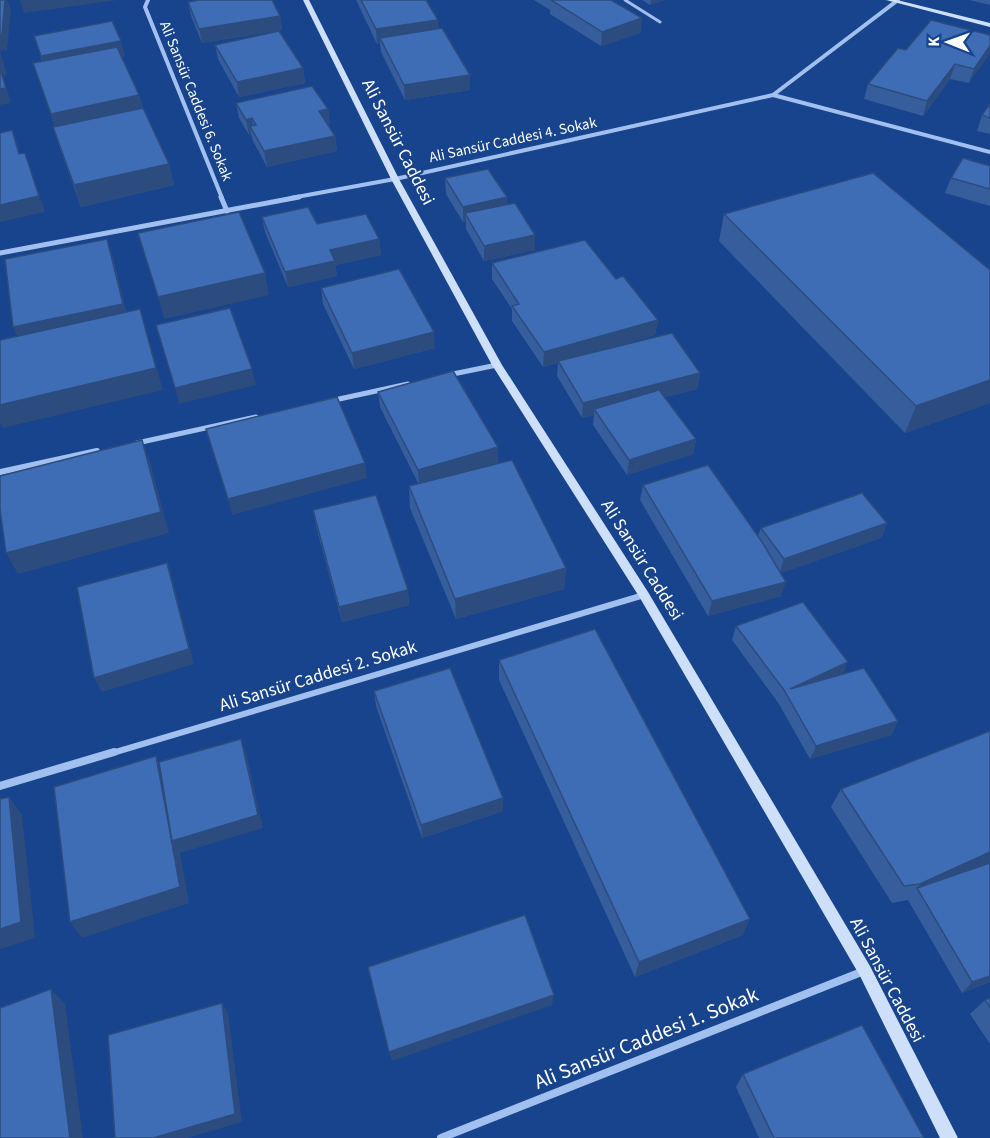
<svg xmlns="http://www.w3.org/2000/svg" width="990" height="1138" font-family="'Source Sans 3',sans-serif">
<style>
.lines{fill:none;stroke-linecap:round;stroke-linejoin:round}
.lane{stroke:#a1c0ef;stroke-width:3}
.street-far3{stroke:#a1c0ef;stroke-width:4}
.street-far2{stroke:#a1c0ef;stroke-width:5}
.street-far1{stroke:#a1c0ef;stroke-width:6}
.street{stroke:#a1c0ef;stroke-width:8}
.secondary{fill:#cedffa;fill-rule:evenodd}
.wall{fill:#365e9c}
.shaded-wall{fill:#2c4c7f}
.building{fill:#3f6db5;stroke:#2c4c7f;stroke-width:1.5}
.labels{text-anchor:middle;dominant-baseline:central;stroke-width:4.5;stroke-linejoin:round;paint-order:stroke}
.far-street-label{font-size:15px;fill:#fff;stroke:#17448c}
.street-label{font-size:18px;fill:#fff;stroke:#17448c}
.near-street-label{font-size:21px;fill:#fff;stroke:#17448c}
</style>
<rect width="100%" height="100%" fill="#17448c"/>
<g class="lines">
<polyline class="lane" points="625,0 660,22"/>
<g class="street-far3">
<polyline points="148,0 145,7 222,198"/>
<polyline points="773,95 990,152"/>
<polyline points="291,198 395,179 773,95 898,0"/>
</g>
<g class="street-far2">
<polyline points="221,197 227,211"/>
<polyline points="0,253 299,197"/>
<polyline points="448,375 497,365"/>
<polyline points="330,401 408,384"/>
<polyline points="137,443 256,417"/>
</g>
<g class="street-far1">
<polyline points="0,472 97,451"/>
<polyline points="109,754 644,595"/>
</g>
<g class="street">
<polyline points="0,786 114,752"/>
<polyline points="441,1138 864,971"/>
</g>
<g class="secondary">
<polygon points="303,0 309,0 399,179 502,365 648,592 870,966 958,1138 940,1138 860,976 640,598 492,365 391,179"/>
<polygon points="886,0 897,0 990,23 990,27"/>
</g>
</g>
<g class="wall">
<polygon points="196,0 272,0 280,16 282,30 202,43 191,16 188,2"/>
<polygon points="356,0 426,0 438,29 470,90 405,100 381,52 380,43 377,44"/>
<polygon points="534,0 611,0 642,18 640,33 601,46 550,14 550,10"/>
<polygon points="642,0 664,0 650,5"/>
<polygon points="969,0 990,0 990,5"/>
<polygon points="990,35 969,83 950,79 923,116 864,99 868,84 906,50"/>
<polygon points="34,36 125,56 121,57 139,95 143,108 169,164 174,185 81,207 60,148 53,127 55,126 33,63 42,61"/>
<polygon points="215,45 303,68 305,83 239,97 218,59"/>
<polygon points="236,103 328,109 330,124 328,125 335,136 337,151 267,167 253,141 251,134 249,135 239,118"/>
<polygon points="990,104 990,134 977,131 982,115"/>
<polygon points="990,166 990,206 945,193 951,178"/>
<polygon points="445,178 507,197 507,204 535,250 484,261 466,229 466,222 463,222 446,194"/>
<polygon points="724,214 990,270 990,403 905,433 719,241"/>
<polygon points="262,217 317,224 379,239 381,255 335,265 337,276 288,287 265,232"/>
<polygon points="492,263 616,279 658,320 655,335 606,349 700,373 697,389 665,397 696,439 693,454 627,475 593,425 594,415 582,418 557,376 558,363 543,367 512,321 512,309 492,279"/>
<polygon points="321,288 435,348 354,369 323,304"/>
<polygon points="378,392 498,462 464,472 566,568 564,589 456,619 410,508 409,486 418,483 380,407"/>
<polygon points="643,485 758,536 761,528 887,523 881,538 781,573 781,596 708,616 640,500"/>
<polygon points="313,510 408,590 409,605 342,622 316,526"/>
<polygon points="736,626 898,721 891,735 810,759 779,704 732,640"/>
<polygon points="499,660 743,935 635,977 499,680"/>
<polygon points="374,691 503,798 503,811 422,838 376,706"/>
<polygon points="990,731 990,982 962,993 908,900 892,903 831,807 841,789"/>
<polygon points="990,998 990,1044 970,1014 985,1000"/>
<polygon points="743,1074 924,1138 759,1138 736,1087"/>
</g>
<g class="shaded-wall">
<polygon points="5,0 7,0 11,10 7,50 0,51 0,35"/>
<polygon points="20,0 118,0 24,13"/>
<polygon points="651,0 664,0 650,5"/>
<polygon points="280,16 282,30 202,43 199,29"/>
<polygon points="642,18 640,33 601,46 602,32"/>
<polygon points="438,20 439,35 380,38 380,43 377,44 376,29"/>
<polygon points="121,41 125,56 46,71 41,56"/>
<polygon points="990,46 990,54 969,83 974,69"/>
<polygon points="0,51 7,75 3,75 11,103 0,105"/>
<polygon points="955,64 950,79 923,116 927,101"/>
<polygon points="303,68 305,83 239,97 237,82"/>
<polygon points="470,75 470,90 405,100 404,85"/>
<polygon points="139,95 145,116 58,135 51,114"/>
<polygon points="328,109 330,124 321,126 319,111"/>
<polygon points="252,118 254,134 250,126 251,134 249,135 246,120"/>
<polygon points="12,130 18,146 24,170 19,154"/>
<polygon points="335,136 337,151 267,167 264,151"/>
<polygon points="25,153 45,212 0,222 0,205"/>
<polygon points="169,164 174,185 81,207 74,185"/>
<polygon points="507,197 507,212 465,213 466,222 463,222 463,207"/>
<polygon points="535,235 535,250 484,261 484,246"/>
<polygon points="107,239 114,261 130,326 23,349 13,327"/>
<polygon points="379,239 381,255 335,265 337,276 288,287 285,272 330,250"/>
<polygon points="265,273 269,295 164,319 158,297"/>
<polygon points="140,309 163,390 3,428 0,422 0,405"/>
<polygon points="658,320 655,335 559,363 558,361 558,363 543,367 544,352"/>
<polygon points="434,332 435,348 354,369 352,353"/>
<polygon points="252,369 256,385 179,404 175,388"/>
<polygon points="700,373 697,389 597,414 594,409 594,415 582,418 583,403"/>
<polygon points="990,380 990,403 905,433 916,406"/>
<polygon points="696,439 693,454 627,475 629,460"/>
<polygon points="142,440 150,462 169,533 18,574 6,553"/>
<polygon points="498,447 498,462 419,486 418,470"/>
<polygon points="365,463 367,478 232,515 228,499"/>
<polygon points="887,523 881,538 779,574 784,559"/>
<polygon points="167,563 172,578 194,664 102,692 94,678"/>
<polygon points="566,568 564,589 456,619 455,599"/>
<polygon points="786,582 781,596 708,616 712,601"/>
<polygon points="408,590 409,605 342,622 339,607"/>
<polygon points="848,662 842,676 790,689"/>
<polygon points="898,721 891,735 810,759 816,746"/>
<polygon points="241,739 246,752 263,828 180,853 189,903 82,938 70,922 156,756 165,775"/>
<polygon points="9,797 22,815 35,938 0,949 0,929"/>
<polygon points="503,798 503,811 422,838 421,825"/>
<polygon points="990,852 990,863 917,888 920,884"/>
<polygon points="750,919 743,935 635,977 639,962"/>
<polygon points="990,976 990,982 962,993 972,982"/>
<polygon points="51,989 65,1004 83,1138 70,1138"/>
<polygon points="554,995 552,1005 392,1061 389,1052"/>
<polygon points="222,1003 228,1013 242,1122 187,1138 153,1138"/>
</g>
<g class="building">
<polygon points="0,0 5,0 2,35 0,35"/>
<polygon points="199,0 272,0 280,16 199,29 188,2"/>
<polygon points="361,0 426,0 438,20 376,29"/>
<polygon points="551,0 611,0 642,18 602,32"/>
<polygon points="931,20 990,35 990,46 974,69 955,64 927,101 868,84 898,48 906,50"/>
<polygon points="112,21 121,41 41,56 34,36"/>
<polygon points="442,28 470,75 404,85 380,38"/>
<polygon points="279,31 303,68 237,82 215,45"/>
<polygon points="117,47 139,95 51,114 33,63"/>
<polygon points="0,69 6,88 0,89"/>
<polygon points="312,86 328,109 319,111 335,136 264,151 250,126 256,125 252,118 246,120 236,103"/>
<polygon points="990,104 990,118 982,115"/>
<polygon points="143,108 169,164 74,185 53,127"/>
<polygon points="12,130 19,154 25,153 39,196 0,205 0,133"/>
<polygon points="963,158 990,166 990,189 951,178"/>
<polygon points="488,169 507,197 463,207 445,178"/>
<polygon points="873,173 990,270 990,380 916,406 724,214"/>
<polygon points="515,203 535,235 484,246 465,213"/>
<polygon points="308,207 317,224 366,214 379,239 330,250 335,261 285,272 262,217"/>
<polygon points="239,212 265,273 158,297 138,233"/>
<polygon points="107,239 123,304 13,327 5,259"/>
<polygon points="585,240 616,279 623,276 658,320 544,352 512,306 519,304 492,263"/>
<polygon points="399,269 434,332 352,353 321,288"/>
<polygon points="230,308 252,369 175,388 156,325"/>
<polygon points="140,309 156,368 0,405 0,340"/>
<polygon points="672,333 700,373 583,403 558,361"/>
<polygon points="453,371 498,447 418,470 378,392"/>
<polygon points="659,390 696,439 629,460 594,409"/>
<polygon points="337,397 365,463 228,499 206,429"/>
<polygon points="142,440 161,512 6,553 0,509 0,476"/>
<polygon points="512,460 566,568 455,599 409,486"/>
<polygon points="708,465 762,542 786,582 712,601 643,485"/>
<polygon points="862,493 887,523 784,559 761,528"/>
<polygon points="376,495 408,590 339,607 313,510"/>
<polygon points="167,563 189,649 94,678 77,587"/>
<polygon points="803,602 848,662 790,689 864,668 898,721 816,746 784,690 736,626"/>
<polygon points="595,629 750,919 639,962 499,660"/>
<polygon points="450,668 503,798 421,825 374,691"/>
<polygon points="990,731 990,852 920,884 904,886 841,789"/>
<polygon points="241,739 258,815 172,841 159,762"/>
<polygon points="156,756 180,887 70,922 54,787"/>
<polygon points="9,797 21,922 0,929 0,799"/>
<polygon points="990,863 990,976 972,982 917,888"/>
<polygon points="525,915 554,995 389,1052 368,967"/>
<polygon points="51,989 70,1138 0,1138 0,1008"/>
<polygon points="990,998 990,1007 985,1000"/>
<polygon points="222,1003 235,1114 153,1138 115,1138 108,1035"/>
<polygon points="862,1025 924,1138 774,1138 743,1074"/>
</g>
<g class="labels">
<g class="far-street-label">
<text transform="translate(196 101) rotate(68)">Ali Sansür Caddesi 6. Sokak</text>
<text transform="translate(513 140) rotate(-12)">Ali Sansür Caddesi 4. Sokak</text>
</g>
<g class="street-label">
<text transform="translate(398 142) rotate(63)">Ali Sansür Caddesi</text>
<text transform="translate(642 560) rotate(58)">Ali Sansür Caddesi</text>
<text transform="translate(318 676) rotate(-17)">Ali Sansür Caddesi 2. Sokak</text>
<text transform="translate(887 980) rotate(62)">Ali Sansür Caddesi</text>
</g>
<g class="near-street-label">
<text transform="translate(646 1038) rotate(-22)">Ali Sansür Caddesi 1. Sokak</text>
</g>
</g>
<g transform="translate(948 42) rotate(271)" stroke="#17448c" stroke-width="4.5" paint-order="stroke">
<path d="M0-4.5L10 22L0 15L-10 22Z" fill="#ffffff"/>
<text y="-9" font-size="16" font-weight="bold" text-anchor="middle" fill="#ffffff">K</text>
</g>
</svg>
